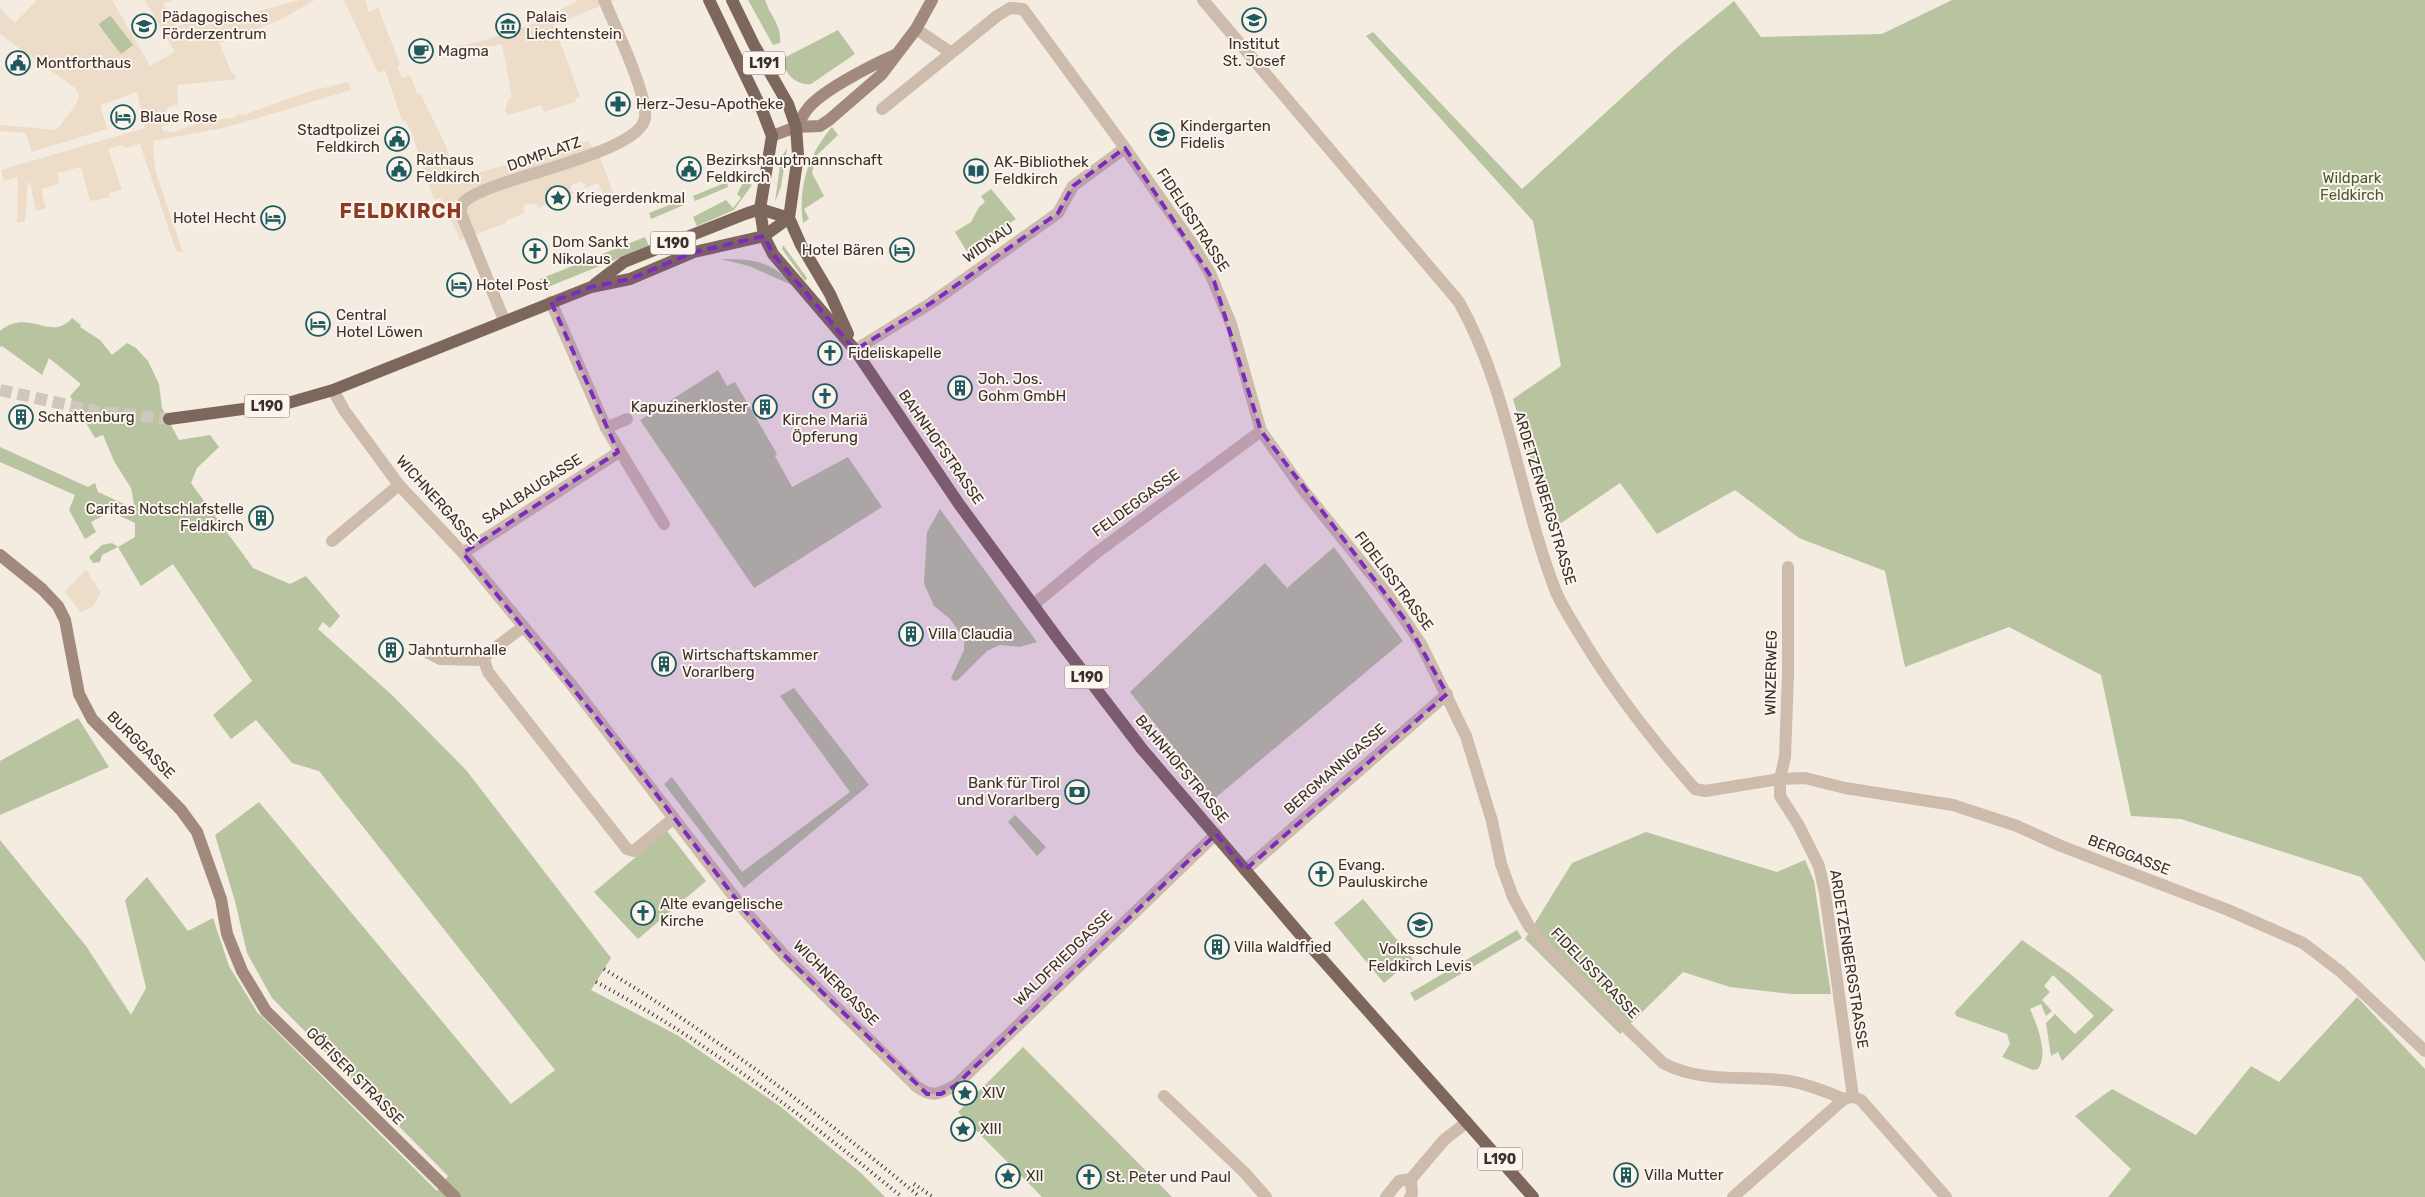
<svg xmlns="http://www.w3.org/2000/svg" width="2425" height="1197" font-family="Rubik,sans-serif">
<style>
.green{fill:#b8c4a0}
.plaza{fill:#ecdcc8;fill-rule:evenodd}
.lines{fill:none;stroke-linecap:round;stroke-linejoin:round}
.primary-tunnel{stroke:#cfc6bd;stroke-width:12;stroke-dasharray:12 6;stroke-linecap:butt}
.street{stroke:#cdbbac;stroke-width:12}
.secondary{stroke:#a18a7d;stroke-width:12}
.primary{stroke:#7d675c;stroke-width:12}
.rail{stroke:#3b302b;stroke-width:4;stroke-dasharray:1 4;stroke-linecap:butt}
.marked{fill:#7b2cbf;fill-opacity:0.2;stroke:#7b2cbf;stroke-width:4;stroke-dasharray:10 6;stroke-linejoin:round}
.labels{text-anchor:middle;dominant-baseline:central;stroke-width:4;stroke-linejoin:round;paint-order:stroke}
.shield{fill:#fbf5ee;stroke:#756b66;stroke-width:1}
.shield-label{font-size:14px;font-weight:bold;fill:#3b302b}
.poi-label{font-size:15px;fill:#3b302b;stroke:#fbf5ee;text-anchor:start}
.street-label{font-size:15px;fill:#3b302b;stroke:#fbf5ee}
.park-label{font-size:15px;fill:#4a5a2e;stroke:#fbf5ee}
.district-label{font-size:20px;font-weight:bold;letter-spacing:1px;fill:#8c3b22;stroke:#fbf5ee}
</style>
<rect width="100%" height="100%" fill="#f4ebe1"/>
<g class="green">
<path d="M748 0H765C770 16 782 25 780 43L773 45Z"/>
<polygon points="1952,0 2425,0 2425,962 2361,877 2181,819 2131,816 2101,675 2009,627 1905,667 1885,571 1799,538 1735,490 1657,534 1620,483 1551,530 1513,399 1561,366 1533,221 1366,36 1373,32 1522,189 1674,50 1734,1 1761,37 1882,34"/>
<polygon points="111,15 134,45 121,55 98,24"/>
<path d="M838 30 855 54 811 84C796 86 784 73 782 59Z"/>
<path d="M832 127 838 135 817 155 812 173 824 196 804 209 809 219 803 223C798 187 808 155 832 127Z"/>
<polygon points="787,148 781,187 775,202 781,158"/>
<polygon points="744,181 752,185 734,210 697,226 693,217 726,200 733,208 741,198 737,194"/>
<polygon points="727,182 728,187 695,201 693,196"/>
<polygon points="991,189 1016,219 967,252 955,232 971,222 979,207 985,202 981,196"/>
<polygon points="682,200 684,205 651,219 649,213"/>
<polygon points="645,237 649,246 543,289 540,279"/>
<polygon points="783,245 807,278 805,281 782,249"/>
<path d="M721 259C755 259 771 261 796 287L749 266Z"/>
<path d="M72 318 81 325 80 327 100 340 112 355 127 343 136 348 148 361 159 384 162 408 179 440 210 435 219 447 197 468 191 483 253 568 290 584 306 576 340 616 330 628 323 622 318 629 392 695 466 770 611 958 591 990 677 1035 781 1107 861 1173 885 1197H0V840L86 946 131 1015 146 988 125 900 147 877 188 931 213 918 229 966 257 1012 437 1191 448 1176 272 998 247 953 235 901 215 835 259 802 511 1104 555 1070 319 771 292 763 256 720 231 739 213 715 252 681 173 564 141 586 118 547 102 555 100 562 93 563 89 557 102 545 112 543 118 547 135 537V523L103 508 105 515 91 522 96 532 85 539 69 510 75 495 0 462V447L88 487 95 483 98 492 135 509 131 488 114 461 103 435 95 438 70 396 81 384 49 358 42 375 2 346 0 347V331C29 307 51 343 72 318Z"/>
<polygon points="718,370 727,386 735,382 777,454 775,456 792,487 848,457 882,507 754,588 640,420"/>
<polygon points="940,509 1037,642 1020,647 1000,645 987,651 958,680 954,681 951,678 964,650 964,639 950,619 934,606 924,584 927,532"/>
<polygon points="1334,547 1403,641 1214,799 1130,692 1265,563 1287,588"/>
<polygon points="794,688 869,785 744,888 664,784 672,777 742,872 850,792 780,696"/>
<polygon points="78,718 109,767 0,815 0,761"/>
<polygon points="1015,815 1046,847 1037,856 1008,822"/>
<polygon points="667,831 706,881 638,939 594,892"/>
<polygon points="1646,832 1777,872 1805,860 1814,881 1831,994 1791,994 1730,987 1683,972 1620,1034 1525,939 1572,863"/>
<polygon points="1363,899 1413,959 1384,983 1334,923"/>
<polygon points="1517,930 1522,938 1415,1001 1410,993"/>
<path d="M2022 940 2069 973 2114 1010 2062 1061 2058 1052 2051 1056 2046 1023 2055 1014 2075 1034 2094 1016 2053 975 2044 986 2050 992 2042 1000 2052 1011 2046 1016 2041 1004 2030 1009C2037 1025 2049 1054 2038 1069L2033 1070 2002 1057 2010 1044 2007 1034 1956 1016 1955 1012Z"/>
<polygon points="2357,997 2425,1069 2425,1197 2108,1197 2131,1169 2075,1116 2112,1089 2196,1135 2251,1066 2279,1082"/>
<polygon points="1023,1047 1172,1197 1042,1197 958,1112"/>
</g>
<g class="plaza">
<path d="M37 0H112L150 66 175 52 145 0H172L163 4 176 27 195 20 207 25 299 0H315L278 21 219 43 231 71 237 79 177 85 178 104 166 108 169 125 162 126 163 131 173 132 198 123 236 117 238 114 243 115 311 91 348 82 351 90 228 127 153 141 155 170 183 253 176 251 140 144 125 148 122 145 108 149 122 190 109 193 110 197 92 201 90 200 81 167 57 173 59 184 41 189 46 208 36 211 30 183 28 182 25 222H17L18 177 4 181 1 170 145 128 137 92 100 105 107 129 38 150 32 152 26 133 0 131V125L55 130 60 126 76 104 79 96 75 88 0 34V8L15 23ZM110 15 133 45 121 54 98 25Z"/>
<polygon points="344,0 365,0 369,12 378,8 400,64 397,66 402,78 410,75 417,94 420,93 445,144 457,179 571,146 574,143 578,144 578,142 582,141 583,143 588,141 600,158 617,203 615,204 613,201 609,202 608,206 598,183 585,188 585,184 580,182 572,185 570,190 574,193 565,196 562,189 553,189 549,194 550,203 537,208 538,205 533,203 525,205 523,210 526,212 505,221 506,223 460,240 441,198 434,200 412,133 405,120 402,121 385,70 378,73"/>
<polygon points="579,0 615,0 554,25 580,96 575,99 576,102 544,112 541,105 508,115 505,110 509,98 512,97 502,44 475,49 446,59 444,52 455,46 466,45 495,37 552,17 551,14"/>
<polygon points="86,570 101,593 93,606 81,613 65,591"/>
</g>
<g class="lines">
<polyline class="primary-tunnel" points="0,390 95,411 169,419"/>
<g class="street">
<path d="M1203 0 1459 302C1509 391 1519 497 1556 592 1563 608 1573 623 1582 638 1615 693 1653 741 1695 789L1705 791 1780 779 1805 778 1845 788 1953 805 2017 826 2061 846 2228 910 2303 943 2341 972 2425 1051"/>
<polyline points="916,29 950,52"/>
<path d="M882 109 997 16 1010 8 1023 9 1120 141 1191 242 1210 273 1231 324 1261 431 1304 491 1388 595 1421 644 1466 736 1492 821 1501 864 1513 897 1529 926 1558 961 1663 1063C1702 1084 1747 1075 1789 1081 1808 1084 1827 1092 1844 1099"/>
<polyline points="551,302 606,428 664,524"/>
<path d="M504 320 460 211C461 208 463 203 465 201 492 177 639 155 645 118 648 95 614 24 604 0"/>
<polyline points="855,350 931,303 1058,213 1073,186 1125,148"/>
<path d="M333 390 344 410 399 485 463 553 571 684 745 911 784 955 917 1087C933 1098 940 1094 956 1085L1216 834"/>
<polyline points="606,428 627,419"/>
<polyline points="332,541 399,485"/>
<polyline points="463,553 619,452"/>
<polyline points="1788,567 1788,674 1785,757 1780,779 1780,796 1798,824 1819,866 1825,893 1853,1097"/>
<polyline points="1033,605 1096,553 1261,431"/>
<polyline points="523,627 487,654 484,660 488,672 627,849 634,851 674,818"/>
<polyline points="425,651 440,659 484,660"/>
<polyline points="1245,870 1447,694"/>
<polyline points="1164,1096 1245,1173 1266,1197"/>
<polyline points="1853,1097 1861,1100 1946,1197"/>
<polyline points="1386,1197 1399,1181 1411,1179 1444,1140 1467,1122"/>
<polyline points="1410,1197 1412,1194 1411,1179"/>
<polyline points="1733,1197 1844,1099 1851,1097"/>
</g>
<g class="secondary">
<path d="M796 127C800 121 804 113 809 107 825 89 872 65 895 55"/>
<polyline points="772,136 796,127 820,126 829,120 881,75 916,29 932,0"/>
<polyline points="0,555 42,589 58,606 65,620 79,694 92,719 181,810 197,832 221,899 227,934 242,971 266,1011 455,1197"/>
</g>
<g class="primary">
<polyline points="709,0 762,110 772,136 760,209 764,236 773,254 855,350 959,504 1058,639 1142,749 1305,940 1533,1197"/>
<polyline points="732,0 754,45 788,104 796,127 798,155 789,218 801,245 830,294 848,334"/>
<polyline points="595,284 624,262 745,214 760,209 789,218"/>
<polyline points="169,419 288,403 333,390 591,287 630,279 694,252 764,236 789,218"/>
</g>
<g class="rail">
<path d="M604 969C716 1037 820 1114 920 1197"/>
<path d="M596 982C707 1041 805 1118 902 1197"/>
<polyline points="914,1184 933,1197"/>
</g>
</g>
<path class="marked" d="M1125 148 1214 281 1261 431 1406 621 1447 694 1245 870 1216 834 956 1085 941 1094H927L784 955 745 911 622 749 463 553 618 452 551 302 591 287 630 279 694 252 764 236 773 254 855 350 931 303 1058 213 1073 186Z"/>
<defs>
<g id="school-ring" transform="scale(1.25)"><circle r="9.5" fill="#fbf5ee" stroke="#1f5a5e" stroke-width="1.5"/><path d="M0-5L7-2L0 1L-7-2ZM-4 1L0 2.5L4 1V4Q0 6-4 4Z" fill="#1f5a5e"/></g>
<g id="museum-ring" transform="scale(1.25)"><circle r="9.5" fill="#fbf5ee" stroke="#1f5a5e" stroke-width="1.5"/><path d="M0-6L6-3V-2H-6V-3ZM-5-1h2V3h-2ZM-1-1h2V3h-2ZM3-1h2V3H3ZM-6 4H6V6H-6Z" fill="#1f5a5e"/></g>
<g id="cafe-ring" transform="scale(1.25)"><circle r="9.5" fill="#fbf5ee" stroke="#1f5a5e" stroke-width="1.5"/><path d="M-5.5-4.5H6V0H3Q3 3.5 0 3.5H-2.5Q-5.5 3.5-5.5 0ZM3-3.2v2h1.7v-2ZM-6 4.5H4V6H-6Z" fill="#1f5a5e"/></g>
<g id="civic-ring" transform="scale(1.25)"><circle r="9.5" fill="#fbf5ee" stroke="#1f5a5e" stroke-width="1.5"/><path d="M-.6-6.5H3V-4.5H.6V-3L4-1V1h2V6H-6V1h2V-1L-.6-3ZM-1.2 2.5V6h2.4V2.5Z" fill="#1f5a5e"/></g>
<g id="pharmacy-ring" transform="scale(1.25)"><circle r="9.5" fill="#fbf5ee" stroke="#1f5a5e" stroke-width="1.5"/><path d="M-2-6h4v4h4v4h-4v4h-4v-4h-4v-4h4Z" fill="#1f5a5e"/></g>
<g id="hotel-ring" transform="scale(1.25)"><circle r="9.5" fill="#fbf5ee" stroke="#1f5a5e" stroke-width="1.5"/><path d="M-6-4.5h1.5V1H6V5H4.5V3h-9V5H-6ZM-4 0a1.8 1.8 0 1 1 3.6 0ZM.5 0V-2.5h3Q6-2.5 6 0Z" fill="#1f5a5e"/></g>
<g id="library-ring" transform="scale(1.25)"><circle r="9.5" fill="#fbf5ee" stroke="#1f5a5e" stroke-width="1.5"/><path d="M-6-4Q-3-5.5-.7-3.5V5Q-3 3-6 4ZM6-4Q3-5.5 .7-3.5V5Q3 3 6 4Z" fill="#1f5a5e"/></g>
<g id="sight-ring" transform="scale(1.25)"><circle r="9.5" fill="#fbf5ee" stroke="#1f5a5e" stroke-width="1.5"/><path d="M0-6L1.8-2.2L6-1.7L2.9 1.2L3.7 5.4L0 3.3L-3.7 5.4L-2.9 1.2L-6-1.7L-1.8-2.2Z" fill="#1f5a5e"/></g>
<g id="church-ring" transform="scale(1.25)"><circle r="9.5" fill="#fbf5ee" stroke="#1f5a5e" stroke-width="1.5"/><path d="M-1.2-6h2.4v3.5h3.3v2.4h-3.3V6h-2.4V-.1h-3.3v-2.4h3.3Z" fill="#1f5a5e"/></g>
<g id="building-ring" transform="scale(1.25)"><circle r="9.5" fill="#fbf5ee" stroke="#1f5a5e" stroke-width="1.5"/><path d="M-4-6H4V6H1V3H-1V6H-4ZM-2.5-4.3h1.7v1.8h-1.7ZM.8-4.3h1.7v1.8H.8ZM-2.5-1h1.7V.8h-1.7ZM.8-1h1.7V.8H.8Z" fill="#1f5a5e"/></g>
<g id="bank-ring" transform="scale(1.25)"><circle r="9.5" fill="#fbf5ee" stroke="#1f5a5e" stroke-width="1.5"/><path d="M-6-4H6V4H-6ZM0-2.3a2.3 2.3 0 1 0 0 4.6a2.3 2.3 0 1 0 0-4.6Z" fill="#1f5a5e"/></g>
</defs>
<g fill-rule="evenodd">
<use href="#school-ring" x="1254" y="20"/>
<use href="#school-ring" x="144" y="26"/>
<use href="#museum-ring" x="508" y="26"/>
<use href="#cafe-ring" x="421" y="51"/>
<use href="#civic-ring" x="18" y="63"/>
<use href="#pharmacy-ring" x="618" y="104"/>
<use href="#hotel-ring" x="123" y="117"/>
<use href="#school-ring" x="1162" y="135"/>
<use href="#civic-ring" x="397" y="139"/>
<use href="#civic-ring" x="399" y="169"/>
<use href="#civic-ring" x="689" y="169"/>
<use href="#library-ring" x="976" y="171"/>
<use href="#sight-ring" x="558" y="198"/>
<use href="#hotel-ring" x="273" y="218"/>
<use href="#hotel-ring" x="902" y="250"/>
<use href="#church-ring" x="535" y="251"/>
<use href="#hotel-ring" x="459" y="285"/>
<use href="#hotel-ring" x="318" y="324"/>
<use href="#church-ring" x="830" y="353"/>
<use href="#building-ring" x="960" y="388"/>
<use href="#church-ring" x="825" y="396"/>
<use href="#building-ring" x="765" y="407"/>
<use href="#building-ring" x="21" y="417"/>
<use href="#building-ring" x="261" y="518"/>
<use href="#building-ring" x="911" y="634"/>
<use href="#building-ring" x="391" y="650"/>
<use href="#building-ring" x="664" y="664"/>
<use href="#bank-ring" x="1077" y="792"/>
<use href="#church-ring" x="1321" y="874"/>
<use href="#church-ring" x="643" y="913"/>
<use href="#school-ring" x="1420" y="925"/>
<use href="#building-ring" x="1217" y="947"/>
<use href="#sight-ring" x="965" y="1093"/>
<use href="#sight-ring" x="963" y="1129"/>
<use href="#building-ring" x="1626" y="1175"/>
<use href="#sight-ring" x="1008" y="1176"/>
<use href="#church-ring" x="1089" y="1177"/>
</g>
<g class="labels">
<g class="shield">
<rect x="743" y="51.5" width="42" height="23" rx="4"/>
<rect x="650.5" y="231.5" width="45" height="23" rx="4"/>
<rect x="244.5" y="394.5" width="45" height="23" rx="4"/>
<rect x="1064.5" y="665.5" width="45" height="23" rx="4"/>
<rect x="1477.5" y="1147.5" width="45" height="23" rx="4"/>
</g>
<g class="shield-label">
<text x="764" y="63">L191</text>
<text x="673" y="243">L190</text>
<text x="267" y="406">L190</text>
<text x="1087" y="677">L190</text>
<text x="1500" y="1159">L190</text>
</g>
<g class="poi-label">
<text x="162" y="17">Pädagogisches<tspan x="162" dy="17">Förderzentrum</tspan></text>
<text x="526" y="17">Palais<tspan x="526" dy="17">Liechtenstein</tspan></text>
<text x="1254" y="44" text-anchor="middle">Institut<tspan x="1254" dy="17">St. Josef</tspan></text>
<text x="438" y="51">Magma</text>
<text x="36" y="63">Montforthaus</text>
<text x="636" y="104">Herz-Jesu-Apotheke</text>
<text x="140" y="117">Blaue Rose</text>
<text x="1180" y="126">Kindergarten<tspan x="1180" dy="17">Fidelis</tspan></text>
<text x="380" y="130" text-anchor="end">Stadtpolizei<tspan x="380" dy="17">Feldkirch</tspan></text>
<text x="416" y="160">Rathaus<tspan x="416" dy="17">Feldkirch</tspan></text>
<text x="706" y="160">Bezirkshauptmannschaft<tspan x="706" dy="17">Feldkirch</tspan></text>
<text x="994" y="162">AK-Bibliothek<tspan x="994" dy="17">Feldkirch</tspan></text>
<text x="576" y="198">Kriegerdenkmal</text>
<text x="256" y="218" text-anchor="end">Hotel Hecht</text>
<text x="552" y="242">Dom Sankt<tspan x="552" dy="17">Nikolaus</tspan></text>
<text x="884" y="250" text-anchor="end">Hotel Bären</text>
<text x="476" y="285">Hotel Post</text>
<text x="336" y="315">Central<tspan x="336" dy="17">Hotel Löwen</tspan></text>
<text x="848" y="353">Fideliskapelle</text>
<text x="978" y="379">Joh. Jos.<tspan x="978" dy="17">Gohm GmbH</tspan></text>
<text x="748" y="407" text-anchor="end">Kapuzinerkloster</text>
<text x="38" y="417">Schattenburg</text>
<text x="825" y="420" text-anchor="middle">Kirche Mariä<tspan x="825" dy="17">Öpferung</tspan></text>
<text x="244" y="509" text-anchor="end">Caritas Notschlafstelle<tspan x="244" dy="17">Feldkirch</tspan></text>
<text x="928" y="634">Villa Claudia</text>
<text x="408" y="650">Jahnturnhalle</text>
<text x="682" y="655">Wirtschaftskammer<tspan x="682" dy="17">Vorarlberg</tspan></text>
<text x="1060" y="783" text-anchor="end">Bank für Tirol<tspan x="1060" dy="17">und Vorarlberg</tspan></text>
<text x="1338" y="865">Evang.<tspan x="1338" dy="17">Pauluskirche</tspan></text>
<text x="660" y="904">Alte evangelische<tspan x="660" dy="17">Kirche</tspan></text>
<text x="1234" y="947">Villa Waldfried</text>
<text x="1420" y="949" text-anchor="middle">Volksschule<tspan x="1420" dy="17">Feldkirch Levis</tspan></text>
<text x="982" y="1093">XIV</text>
<text x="980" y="1129">XIII</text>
<text x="1644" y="1175">Villa Mutter</text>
<text x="1026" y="1176">XII</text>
<text x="1106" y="1177">St. Peter und Paul</text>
</g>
<g class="street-label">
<text transform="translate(544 154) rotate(-19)">DOMPLATZ</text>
<text transform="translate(1193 220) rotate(57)">FIDELISSTRASSE</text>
<text transform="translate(988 243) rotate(-35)">WIDNAU</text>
<text transform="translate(941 447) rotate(55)">BAHNHOFSTRASSE</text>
<text transform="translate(532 489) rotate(-33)">SAALBAUGASSE</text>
<text transform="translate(1545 498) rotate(73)">ARDETZENBERGSTRASSE</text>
<text transform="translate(437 500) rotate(48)">WICHNERGASSE</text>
<text transform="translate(1136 503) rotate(-36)">FELDEGGASSE</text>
<text transform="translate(1394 581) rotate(53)">FIDELISSTRASSE</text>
<text transform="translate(1771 673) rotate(-89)">WINZERWEG</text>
<text transform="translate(141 745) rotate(45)">BURGGASSE</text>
<text transform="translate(1182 769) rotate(50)">BAHNHOFSTRASSE</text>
<text transform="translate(1335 769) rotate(-41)">BERGMANNGASSE</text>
<text transform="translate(2129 855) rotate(21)">BERGGASSE</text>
<text transform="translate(1063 958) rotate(-44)">WALDFRIEDGASSE</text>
<text transform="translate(1849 959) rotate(81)">ARDETZENBERGSTRASSE</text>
<text transform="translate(1595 973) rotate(46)">FIDELISSTRASSE</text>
<text transform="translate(836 983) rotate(45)">WICHNERGASSE</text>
<text transform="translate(355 1076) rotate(45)">GÖFISER STRASSE</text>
</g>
<g class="park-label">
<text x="2352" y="178">Wildpark<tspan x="2352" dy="17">Feldkirch</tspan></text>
</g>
<g class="district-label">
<text x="401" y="211">FELDKIRCH</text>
</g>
</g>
</svg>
